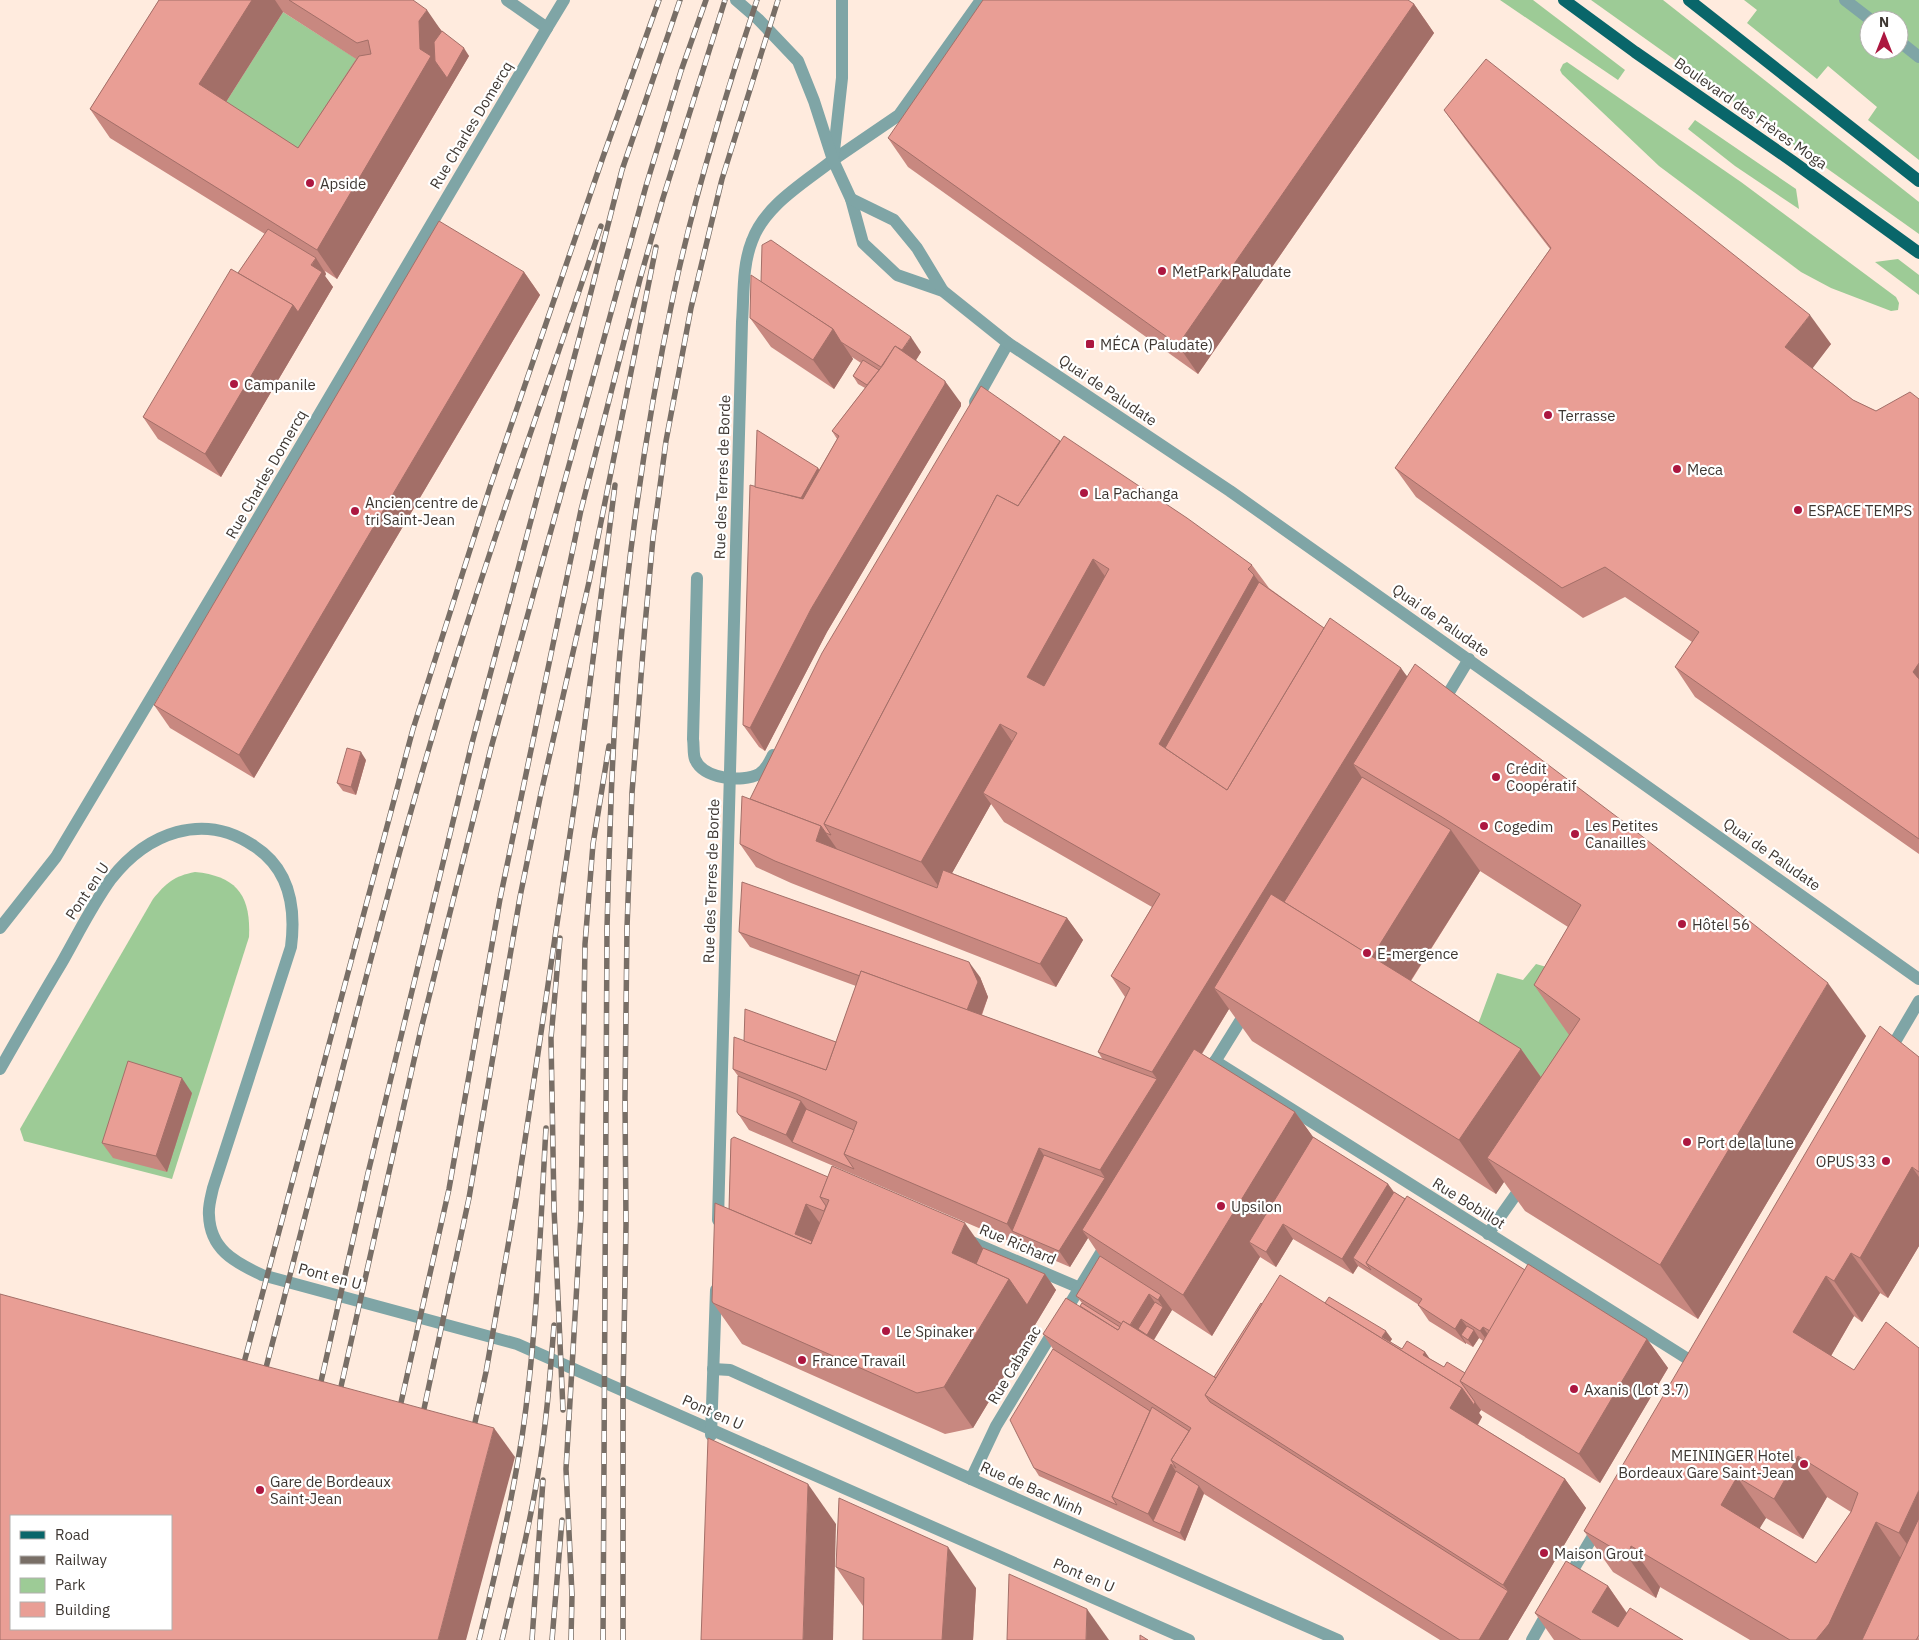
<svg xmlns="http://www.w3.org/2000/svg" width="1919" height="1640" font-family="'IBM Plex Sans',sans-serif">
<style>
.green{fill:#9dcb96;fill-rule:evenodd}
.lines{fill:none;stroke-linecap:round;stroke-linejoin:round}
.service{stroke:#7fa5a6;stroke-width:12}
.pedestrian{stroke:#7fa5a6;stroke-width:12}
.minor{stroke:#7fa5a6;stroke-width:12}
.tertiary{stroke:#7fa5a6;stroke-width:12}
.primary{stroke:#09666a;stroke-width:12}
.rail-casing{stroke:#786e66;stroke-width:5.5}
.rail{stroke:#fff;stroke-width:4;stroke-dasharray:11;stroke-linecap:butt}
.wall{fill:#c88880;fill-rule:evenodd}
.shaded-wall{fill:#a36f68}
.building{fill:#e99e95;stroke:#a36f68;fill-rule:evenodd}
.poi-dot{fill:#ac1740;stroke:#fff;stroke-width:2}
.labels{text-anchor:middle;dominant-baseline:central;stroke-width:4.5;stroke-linejoin:round;paint-order:stroke}
.street-label{font-size:15px;fill:#3e3732;stroke:#fff}
.poi-label{font-size:15px;fill:#3e3732;stroke:#fff;text-anchor:start}
</style>
<rect width="100%" height="100%" fill="#ffebde"/>
<g class="green">
<polygon points="1500,0 1533,0 1625,70 1618,80"/>
<polygon points="1591,0 1663,0 1919,202 1919,234"/>
<path d="M1744 0H1919V160L1868 120 1877 107 1828 66 1817 79 1747 23 1757 10ZM1869 20H1899V50H1869Z"/>
<polygon points="283,12 377,72 318,177 219,113"/>
<polygon points="1567,62 1741,182 1896,297 1899,303 1898,310 1891,311 1831,288 1801,272 1659,166 1562,74 1560,70 1563,64"/>
<polygon points="1695,120 1796,189 1799,209 1735,166 1688,129"/>
<polygon points="1898,259 1919,275 1919,295 1875,262"/>
<path d="M195 872C237 876 251 896 249 937L172 1179 24 1141 20 1129 153 899C166 883 174 876 195 872Z"/>
<polygon points="1536,964 1603,983 1559,1103 1467,1044 1480,1019 1497,973 1523,980"/>
</g>
<g class="lines">
<g class="service">
<polyline points="833,160 899,115 981,0"/>
<polyline points="833,160 842,78 842,0"/>
<polyline points="975,402 1008,343"/>
<path d="M697 578 693 739C694 745 693 754 695 759 703 779 742 783 759 774 766 770 769 763 773 755"/>
<polyline points="1488,1234 1524,1183"/>
<polyline points="967,1240 1080,1288"/>
</g>
<g class="pedestrian">
<polyline points="1845,0 1871,20"/>
<polyline points="1899,41 1919,57"/>
</g>
<g class="minor">
<polyline points="1442,704 1469,659"/>
<polyline points="0,928 56,857 231,564 547,28"/>
<polyline points="1889,1052 1919,1001"/>
<polyline points="1215,1061 1699,1366"/>
<path d="M0 1069C20 1034 40 999 61 964 77 936 92 905 111 879 147 833 203 811 254 846 290 869 296 908 291 947L213 1188C211 1197 208 1207 209 1215 210 1249 234 1262 262 1275L517 1344 1189 1640"/>
<polyline points="1206,1076 1247,1010"/>
<path d="M718 1220 742 322C744 296 742 266 752 241 765 205 804 183 833 160"/>
<polyline points="713,1369 730,1370 971,1479 1338,1640"/>
<polyline points="711,1435 716,1290"/>
<polyline points="971,1479 996,1426 1108,1241"/>
<polyline points="1567,1580 1599,1526"/>
<polyline points="1532,1640 1550,1608"/>
</g>
<g class="tertiary">
<polyline points="507,0 547,28 564,0"/>
<polyline points="736,0 758,19 798,61 814,101 833,160 851,199 863,243 897,275 943,291 1008,343 1230,491 1919,979"/>
<polyline points="851,199 894,220 917,248 943,291"/>
</g>
<g class="primary">
<polyline points="1564,0 1635,52 1792,161 1919,253"/>
<polyline points="1689,0 1919,181"/>
</g>
<g class="rail-casing">
<g id="rail">
<polyline points="560,938 551,1038 554,1208 563,1410"/>
<polyline points="241,1374 413,729 490,487 603,157 659,0"/>
<path d="M263 1379C320 1163 371 945 434 731 484 561 545 394 601 226"/>
<polyline points="318,1395 368,1173 472,743 579,339 622,170 680,0"/>
<polyline points="338,1400 421,1029 491,748 646,186 681,71 706,0"/>
<polyline points="398,1416 449,1189 500,899 581,510 640,279 663,198 725,0"/>
<polyline points="421,1423 469,1198 520,897 541,793 589,582 656,247"/>
<polyline points="472,1436 486,1372 516,1200 537,1060 576,794 615,485"/>
<path d="M479 1640C496 1573 511 1505 522 1437 537 1335 540 1231 546 1128"/>
<path d="M502 1640C515 1587 528 1534 537 1480 546 1429 550 1377 554 1325"/>
<polyline points="532,1640 543,1480"/>
<polyline points="552,1640 562,1520"/>
<polyline points="571,1640 572,1595 566,1469 581,1215 585,944 593,844 609,746"/>
<path d="M603 1640 607 929C610 817 613 704 626 592 637 492 653 391 674 292 695 193 725 96 757 0"/>
<polyline points="623,1640 623,1395 626,1225 625,1098 627,928 632,793 645,625 653,538 666,441 691,308 722,179 778,0"/>
</g>
</g>
<use href="#rail" class="rail"/>
</g>
<g class="wall">
<path d="M159 0H413L442 31 469 56 337 279 325 271 326 274 325 276 333 287 221 477 158 439 143 417 238 273 265 234 110 138 90 109ZM283 12 356 59 298 148 226 102Z"/>
<polygon points="1414,4 1434,33 1198,374 908,167 888,138"/>
<polygon points="1444,110 1831,344 1812,368 1853,400 1876,411 1919,399 1919,854 1695,697 1675,667 1692,642 1625,597 1583,618 1416,497 1395,468 1550,249 1465,139"/>
<polygon points="524,272 540,295 254,778 170,728 154,705"/>
<polygon points="761,282 921,352 916,360 961,403 961,406 827,632 765,751 759,747 743,725 755,487 818,468 819,470 837,439 832,431 865,388 858,384 853,376 861,363 852,357 853,359 834,389 771,347 750,318"/>
<path d="M1060 441 1252 565 1269 588 1324 628 1407 676 1866 1036 1698 1319 1525 1211 1504 1182 1496 1194 1252 1041 1229 1009 1202 1054 1295 1112 1313 1137 1388 1184 1394 1192 1525 1270 1647 1339 1668 1368 1600 1483 1481 1410 1479 1413 1482 1417 1478 1425 1565 1479 1586 1508 1508 1640H1440L1204 1494 1185 1541 1039 1476 1034 1468 1053 1349 1043 1334 1080 1306 1082 1303 1076 1296 1100 1256 1088 1238 1070 1267 749 1130 739 1115 738 1076 733 1069 744 1041 836 1042 856 986 750 947 739 932 980 977 988 997 982 1015 1103 1060 1098 1052 1125 997 1111 976 1152 907 1004 822 991 804 952 873 1067 918 1083 940 1056 987 791 883 756 867 740 844 750 799ZM1480 871 1568 927 1534 985 1569 1035 1541 1077 1521 1049 1411 981ZM1293 1239 1353 1274 1358 1266 1419 1305H1418L1429 1321 1466 1344V1343L1473 1347 1479 1338 1483 1341 1465 1373 1444 1367 1429 1358 1425 1352 1402 1349 1390 1342 1392 1339 1325 1303 1262 1304 1214 1377 1154 1340 1172 1310 1212 1336 1260 1257 1276 1267Z"/>
<polygon points="366,760 356,795 343,791 337,783"/>
<path d="M1919 1057V1246L1888 1298 1880 1293 1862 1322 1854 1316 1831 1356 1854 1370 1886 1322 1919 1640H1750L1660 1587 1656 1598 1613 1572 1584 1531ZM1827 1497 1851 1512 1816 1563 1759 1528 1766 1518 1803 1539Z"/>
<polygon points="192,1093 167,1172 113,1158 102,1143"/>
<polygon points="731,1139 1045,1274 1056,1290 973,1428 945,1434 742,1344 713,1303 729,1209"/>
<polygon points="836,1567 976,1588 973,1640 863,1640 863,1606"/>
<polygon points="1608,1586 1627,1613 1683,1640 1554,1640 1535,1613"/>
</g>
<g class="shaded-wall">
<polygon points="252,0 275,0 283,12 219,113 199,84"/>
<polygon points="1414,4 1434,33 1198,374 1178,345"/>
<polygon points="427,10 447,39 464,48 469,56 337,279 317,250 420,49 419,21"/>
<polygon points="316,258 326,274 325,276 333,287 221,477 205,454"/>
<polygon points="524,272 540,295 254,778 239,755"/>
<polygon points="1810,315 1831,344 1806,377 1785,347"/>
<polygon points="833,329 853,359 834,389 813,360"/>
<polygon points="911,337 921,352 899,387 888,372"/>
<polygon points="945,381 961,403 961,406 827,632 765,751 750,728 811,609"/>
<polygon points="818,468 828,484 797,504"/>
<polygon points="1093,559 1113,588 1047,706 1027,677"/>
<polygon points="1254,575 1275,604 1184,764 1159,744"/>
<polygon points="1919,663 1919,681 1913,672"/>
<polygon points="1401,668 1422,697 1353,764 1367,785 1289,912 1214,988 1229,1009 1090,1235 1082,1230 1088,1238 1070,1267 1059,1251 1105,1178 1100,1170 1157,1079 1152,1072"/>
<polygon points="1000,724 1020,753 983,793 991,804 942,891 921,862"/>
<polygon points="361,752 366,760 356,795 351,787"/>
<polygon points="821,826 837,849 832,864 816,841"/>
<polygon points="1451,830 1480,871 1397,1002 1369,961"/>
<polygon points="1067,918 1083,940 1056,987 1040,964"/>
<polygon points="969,962 980,977 988,997 976,1029 965,1014"/>
<polygon points="1828,983 1866,1036 1698,1319 1660,1265"/>
<polygon points="1521,1049 1559,1103 1487,1158 1504,1182 1496,1194 1459,1140"/>
<polygon points="182,1078 192,1093 167,1172 156,1156"/>
<polygon points="801,1101 812,1116 792,1142 786,1135"/>
<polygon points="1295,1112 1324,1152 1249,1242 1260,1257 1212,1336 1183,1295"/>
<polygon points="1039,1148 1054,1170 1012,1231 1007,1224"/>
<polygon points="1912,1167 1919,1177 1919,1246 1888,1298 1860,1258"/>
<polygon points="1388,1184 1399,1200 1353,1258 1358,1266 1353,1274 1342,1259"/>
<polygon points="806,1204 822,1226 810,1256 795,1234"/>
<polygon points="965,1223 994,1264 985,1285 952,1253"/>
<polygon points="1283,1224 1293,1239 1276,1267 1266,1252"/>
<polygon points="1851,1253 1880,1293 1862,1322 1834,1281"/>
<polygon points="1045,1274 1056,1290 973,1428 944,1387 1009,1279"/>
<polygon points="1826,1276 1854,1316 1821,1373 1793,1332"/>
<polygon points="1149,1294 1160,1310 1141,1340 1129,1328"/>
<polygon points="1161,1295 1172,1310 1148,1349 1143,1341 1163,1307 1158,1300"/>
<polygon points="1461,1319 1472,1333 1474,1330 1479,1338 1473,1347 1468,1340 1461,1335 1466,1343 1466,1344 1455,1329"/>
<polygon points="1483,1327 1493,1342 1491,1346 1480,1331"/>
<polygon points="1386,1331 1392,1339 1388,1345 1382,1337"/>
<polygon points="1647,1339 1668,1368 1600,1483 1579,1454"/>
<polygon points="1425,1352 1430,1359 1423,1355"/>
<polygon points="1462,1388 1475,1402 1481,1410 1479,1413 1482,1417 1470,1437 1450,1408"/>
<polygon points="494,1428 515,1457 466,1640 438,1640"/>
<polygon points="1798,1456 1827,1497 1803,1539 1774,1499"/>
<polygon points="1171,1464 1181,1479 1153,1521 1148,1514"/>
<polygon points="1737,1477 1766,1518 1749,1546 1721,1505"/>
<polygon points="1565,1479 1586,1508 1508,1640 1479,1640 1508,1591 1503,1585"/>
<polygon points="808,1484 836,1524 833,1640 803,1640"/>
<polygon points="1199,1486 1204,1493 1185,1541 1180,1533"/>
<polygon points="1919,1490 1919,1561 1899,1533"/>
<polygon points="1876,1522 1904,1563 1869,1640 1816,1640"/>
<polygon points="1631,1546 1660,1587 1656,1598 1628,1557"/>
<polygon points="948,1547 976,1588 973,1640 942,1640"/>
<polygon points="1608,1586 1636,1627 1629,1640 1592,1612"/>
<polygon points="1087,1609 1109,1640 1086,1640"/>
</g>
<g class="building">
<polygon points="159,0 252,0 199,84 298,148 359,56 371,54 368,40 357,43 289,0 413,0 427,10 419,21 420,49 431,56 317,250 90,109"/>
<polygon points="983,0 1408,0 1414,4 1178,345 888,138"/>
<polygon points="442,31 464,48 447,78 435,61 434,42"/>
<polygon points="1486,59 1810,315 1785,347 1853,400 1876,411 1910,392 1919,399 1919,663 1913,672 1919,679 1919,839 1675,667 1699,632 1605,567 1562,588 1395,468 1551,248 1444,110"/>
<polygon points="439,221 524,272 239,755 154,705"/>
<polygon points="268,229 316,258 311,265 322,272 298,312 293,305 238,273"/>
<polygon points="771,240 911,337 902,350 895,346 881,367 841,342 833,329 761,282 762,245"/>
<polygon points="231,269 293,305 205,454 143,417"/>
<polygon points="751,275 833,329 813,360 750,318"/>
<polygon points="895,346 945,381 945,384 811,609 750,728 743,725 750,485 803,499 839,436 832,431 883,365"/>
<polygon points="863,360 879,370 867,385 853,376"/>
<polygon points="981,386 1060,441 1018,506 997,495 824,824 831,835 826,833 821,826 750,799 822,653"/>
<polygon points="757,430 818,468 801,498 755,487"/>
<path d="M1064 436 1187 518 1252 565 1248 569 1254 575 1159 744 1227 790 1330 618 1401 668 1152 1072 1098 1052 1130 988 1111 976 1160 894 983 793 1017 733 1000 724 921 862 824 824 997 495 1018 506ZM1093 559 1109 569 1044 686 1027 677Z"/>
<polygon points="1259,582 1324,628 1227,790 1165,748"/>
<polygon points="1415,664 1629,826 1828,983 1660,1265 1487,1158 1580,1019 1534,985 1581,905 1442,817 1353,764"/>
<polygon points="347,748 361,752 351,787 337,783"/>
<polygon points="1362,777 1451,830 1372,957 1284,902"/>
<polygon points="742,796 821,826 816,841 937,888 943,870 1067,918 1040,964 775,861 740,844"/>
<polygon points="742,882 969,962 978,982 967,1010 861,971 860,976 739,932"/>
<polygon points="1271,894 1521,1049 1459,1140 1214,988"/>
<polygon points="861,971 1157,1079 1100,1170 1039,1148 1007,1224 844,1154 857,1122 796,1094 733,1069 734,1037 826,1070"/>
<polygon points="745,1009 836,1042 826,1070 744,1041"/>
<path d="M1880 1026 1919 1057V1172L1912 1167 1860 1258 1851 1253 1834 1281 1826 1276 1793 1332 1854 1370 1886 1322 1919 1348V1490L1899 1533 1876 1522 1829 1624 1816 1640H1790L1631 1546 1628 1557 1584 1531ZM1798 1456 1858 1493 1851 1512 1816 1563 1721 1505 1737 1477 1774 1499Z"/>
<polygon points="1194,1049 1295,1112 1183,1295 1082,1230"/>
<polygon points="128,1061 182,1078 156,1156 102,1143"/>
<polygon points="738,1076 801,1101 786,1135 739,1115 737,1112"/>
<polygon points="806,1109 854,1130 844,1154 854,1169 792,1142"/>
<polygon points="734,1137 828,1177 820,1197 826,1206 824,1211 806,1204 795,1234 812,1241 811,1244 729,1209 731,1139"/>
<polygon points="1313,1137 1388,1184 1342,1259 1283,1224 1266,1252 1249,1242"/>
<polygon points="1044,1155 1105,1178 1059,1251 1012,1231"/>
<polygon points="832,1166 965,1223 952,1253 1009,1279 944,1387 917,1393 713,1303 712,1301 715,1203 811,1244 829,1200 820,1197"/>
<polygon points="1394,1192 1405,1199 1366,1263 1371,1270 1353,1258"/>
<polygon points="1407,1196 1525,1270 1490,1331 1483,1327 1480,1331 1461,1319 1455,1329 1418,1305 1422,1299 1366,1263"/>
<polygon points="983,1248 1045,1274 1027,1305 1009,1279 976,1264"/>
<polygon points="1100,1256 1161,1295 1158,1300 1149,1294 1130,1325 1123,1321 1122,1324 1076,1296"/>
<polygon points="1528,1264 1647,1339 1579,1454 1460,1381"/>
<polygon points="1280,1275 1462,1388 1450,1408 1565,1479 1503,1585 1205,1395"/>
<path d="M0 1294 494 1428 438 1640H0ZM11 1516H171V1629H11Z"/>
<polygon points="1329,1297 1386,1331 1382,1337 1402,1349 1407,1341 1425,1352 1423,1355 1444,1367 1447,1362 1465,1373 1460,1381 1475,1402 1474,1405 1462,1388 1325,1303"/>
<polygon points="1066,1298 1118,1330 1123,1321 1216,1378 1205,1395 1210,1402 1508,1591 1479,1640 1460,1640 1171,1460 1191,1428 1043,1334"/>
<polygon points="1155,1302 1163,1307 1147,1335 1138,1329"/>
<polygon points="1082,1303 1120,1327 1118,1330 1080,1306"/>
<polygon points="1261,1303 1262,1304 1216,1378 1214,1377"/>
<polygon points="1467,1326 1474,1330 1468,1340 1461,1335"/>
<polygon points="1053,1349 1150,1411 1112,1497 1117,1505 1034,1468 1010,1420"/>
<polygon points="1152,1407 1189,1431 1171,1460 1176,1468 1171,1464 1148,1514 1112,1497"/>
<polygon points="708,1438 808,1484 803,1640 701,1640"/>
<polygon points="1176,1471 1199,1486 1180,1533 1153,1521"/>
<polygon points="839,1498 948,1547 942,1640 863,1640 864,1578 836,1567"/>
<polygon points="1919,1518 1919,1635 1916,1640 1862,1640"/>
<polygon points="1566,1561 1608,1586 1592,1612 1618,1627 1630,1608 1683,1640 1581,1640 1535,1613"/>
<polygon points="1009,1574 1087,1609 1086,1640 1007,1640"/>
<polygon points="1140,1635 1148,1640 1140,1640"/>
</g>
<g class="poi-dot">
<circle cx="310" cy="183" r="5"/>
<circle cx="1162" cy="271" r="5"/>
<rect x="1085" y="339" width="10" height="10" rx="2.5"/>
<circle cx="234" cy="384" r="5"/>
<circle cx="1548" cy="415" r="5"/>
<circle cx="1677" cy="469" r="5"/>
<circle cx="1084" cy="493" r="5"/>
<circle cx="1798" cy="510" r="5"/>
<circle cx="355" cy="511" r="5"/>
<circle cx="1496" cy="777" r="5"/>
<circle cx="1484" cy="826" r="5"/>
<circle cx="1575" cy="834" r="5"/>
<circle cx="1682" cy="924" r="5"/>
<circle cx="1367" cy="953" r="5"/>
<circle cx="1687" cy="1142" r="5"/>
<circle cx="1886" cy="1161" r="5"/>
<circle cx="1221" cy="1206" r="5"/>
<circle cx="886" cy="1331" r="5"/>
<circle cx="802" cy="1360" r="5"/>
<circle cx="1574" cy="1389" r="5"/>
<circle cx="1804" cy="1464" r="5"/>
<circle cx="260" cy="1490" r="5"/>
<circle cx="1544" cy="1553" r="5"/>
</g>
<g class="labels">
<g class="street-label">
<text transform="translate(1751 113) rotate(35)">Boulevard des Frères Moga</text>
<text transform="translate(471 125) rotate(-59)">Rue Charles Domercq</text>
<text transform="translate(1108 390) rotate(34)">Quai de Paludate</text>
<text transform="translate(266 474) rotate(-60)">Rue Charles Domercq</text>
<text transform="translate(722 477) rotate(-88)">Rue des Terres de Borde</text>
<text transform="translate(1441 620) rotate(35)">Quai de Paludate</text>
<text transform="translate(1772 854) rotate(35)">Quai de Paludate</text>
<text transform="translate(711 881) rotate(-88)">Rue des Terres de Borde</text>
<text transform="translate(87 891) rotate(-56)">Pont en U</text>
<text transform="translate(1469 1203) rotate(32)">Rue Bobillot</text>
<text transform="translate(1018 1244) rotate(23)">Rue Richard</text>
<text transform="translate(330 1276) rotate(15)">Pont en U</text>
<text transform="translate(1014 1365) rotate(-59)">Rue Cabanac</text>
<text transform="translate(713 1412) rotate(24)">Pont en U</text>
<text transform="translate(1032 1488) rotate(24)">Rue de Bac Ninh</text>
<text transform="translate(1084 1575) rotate(23)">Pont en U</text>
</g>
<g class="poi-label">
<text x="320" y="183">Apside</text>
<text x="1172" y="271">MetPark Paludate</text>
<text x="1100" y="344">MÉCA (Paludate)</text>
<text x="244" y="384">Campanile</text>
<text x="1558" y="415">Terrasse</text>
<text x="1687" y="469">Meca</text>
<text x="1094" y="493">La Pachanga</text>
<text x="365" y="502">Ancien centre de<tspan x="365" dy="17">tri Saint-Jean</tspan></text>
<text x="1808" y="510">ESPACE TEMPS</text>
<text x="1506" y="768">Crédit<tspan x="1506" dy="17">Coopératif</tspan></text>
<text x="1585" y="825">Les Petites<tspan x="1585" dy="17">Canailles</tspan></text>
<text x="1494" y="826">Cogedim</text>
<text x="1692" y="924">Hôtel 56</text>
<text x="1377" y="953">E-mergence</text>
<text x="1697" y="1142">Port de la lune</text>
<text x="1876" y="1161" text-anchor="end">OPUS 33</text>
<text x="1231" y="1206">Upsilon</text>
<text x="896" y="1331">Le Spinaker</text>
<text x="812" y="1360">France Travail</text>
<text x="1584" y="1389">Axanis (Lot 3.7)</text>
<text x="1794" y="1455" text-anchor="end">MEININGER Hotel<tspan x="1794" dy="17">Bordeaux Gare Saint-Jean</tspan></text>
<text x="270" y="1481">Gare de Bordeaux<tspan x="270" dy="17">Saint-Jean</tspan></text>
<text x="1554" y="1553">Maison Grout</text>
</g>
</g>
<rect x="10" y="1515" width="162" height="115" fill="#ffffff" stroke="#b2afad"/>
<rect x="20" y="1531" width="25" height="8" fill="#09666a" stroke="#b2afad"/>
<text x="55" y="1540" font-size="15" fill="#3e3732">Road</text>
<rect x="20" y="1556" width="25" height="8" fill="#786e66" stroke="#b2afad"/>
<text x="55" y="1565" font-size="15" fill="#3e3732">Railway</text>
<rect x="20" y="1578" width="25" height="15" fill="#9dcb96" stroke="#b2afad"/>
<text x="55" y="1590" font-size="15" fill="#3e3732">Park</text>
<rect x="20" y="1602" width="25" height="15" fill="#e99e95" stroke="#b2afad"/>
<text x="55" y="1615" font-size="15" fill="#3e3732">Building</text>
<g transform="translate(1884 35)"><circle r="24" fill="#ffffff" stroke="#b2afad"/>
<path d="M0-4L9 19L0 12L-9 19Z" fill="#ac1740"/>
<text y="-8" font-size="14" font-weight="bold" text-anchor="middle" fill="#3e3732">N</text>
</g>
</svg>
